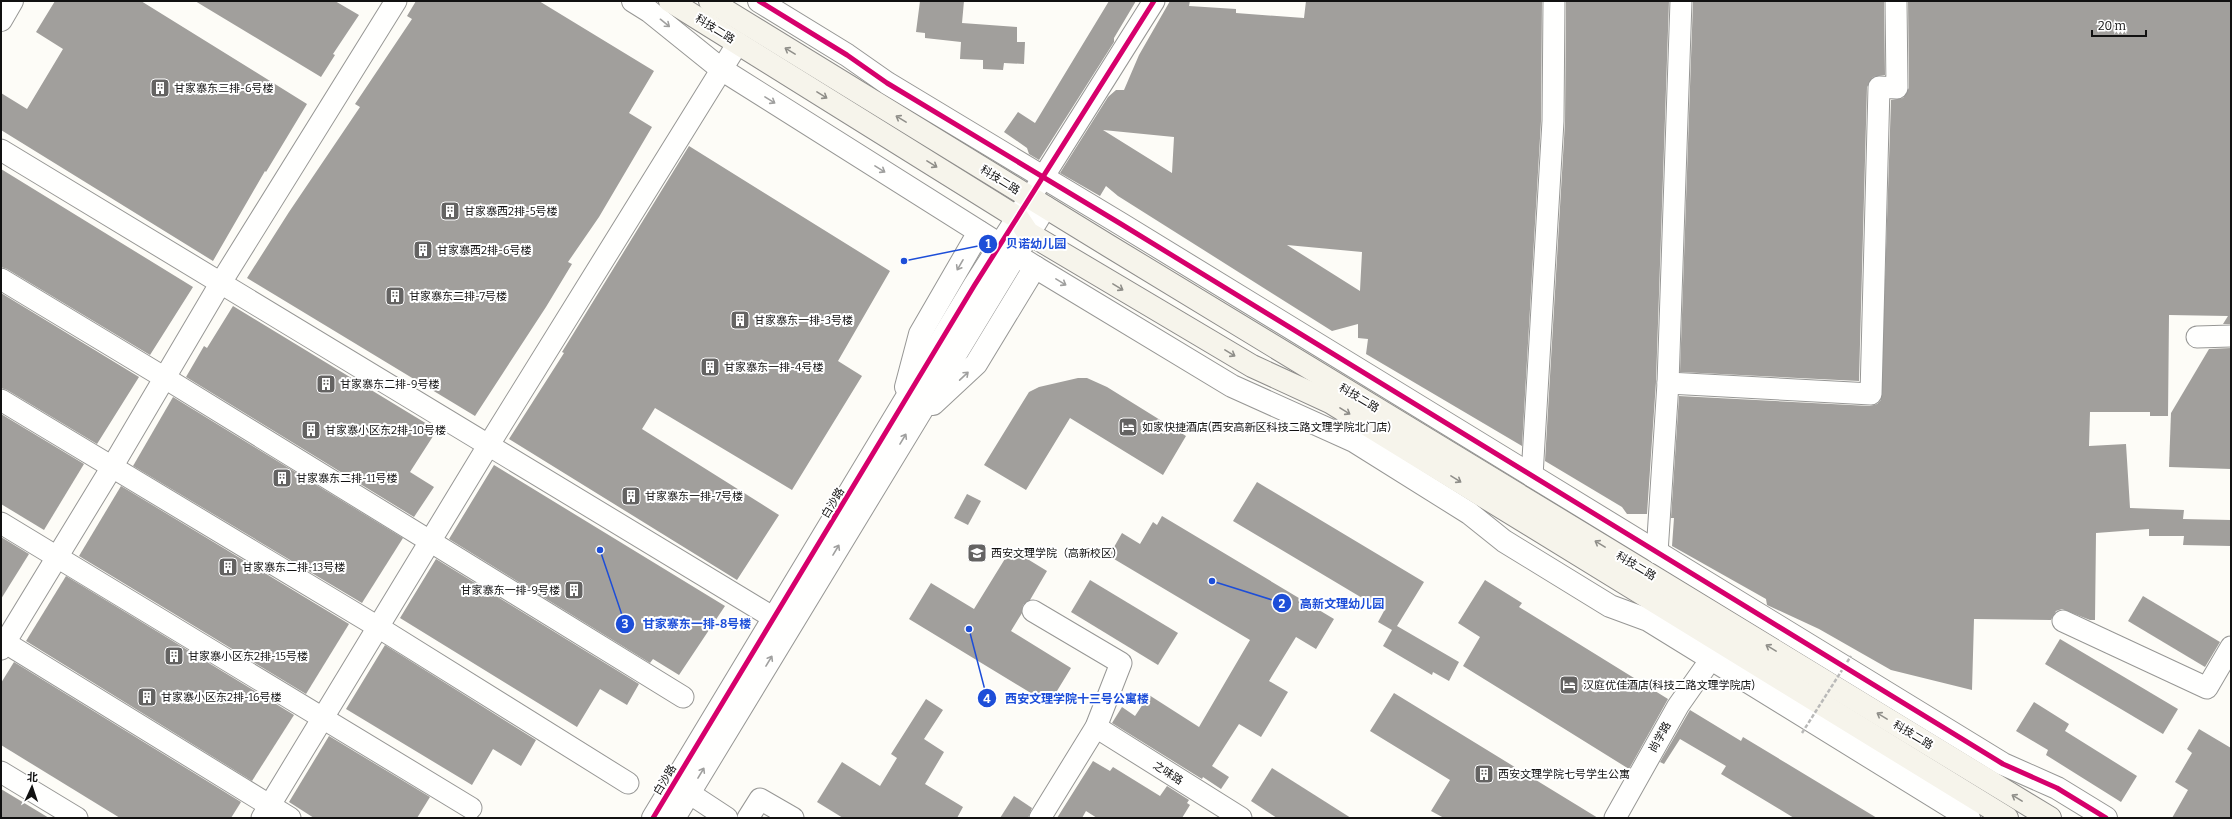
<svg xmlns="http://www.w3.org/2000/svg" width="2232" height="819" font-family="Bitter,'Noto Sans SC',serif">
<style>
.building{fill:#a19f9c;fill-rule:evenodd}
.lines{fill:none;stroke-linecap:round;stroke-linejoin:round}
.minor-casing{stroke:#979795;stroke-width:23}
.tertiary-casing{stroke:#979795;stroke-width:24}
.secondary-casing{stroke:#8e8d8b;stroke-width:24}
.minor{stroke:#fffffe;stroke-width:21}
.tertiary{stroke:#fffffe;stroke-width:22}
.secondary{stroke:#f6f4eb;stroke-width:22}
.path-bridge{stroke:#b9b9b8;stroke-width:2.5;stroke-dasharray:4 2;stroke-linecap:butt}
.cycleway-casing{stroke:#fff;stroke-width:8}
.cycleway{stroke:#d6006c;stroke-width:5}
.oneway{stroke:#a0a09f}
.oneway2{stroke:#8f8e89}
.labels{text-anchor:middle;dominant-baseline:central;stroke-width:4;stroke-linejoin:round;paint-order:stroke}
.street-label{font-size:11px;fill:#111;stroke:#fff}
.poi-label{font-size:11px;fill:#111;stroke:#fff;text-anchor:start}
.leader{fill:none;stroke:#1d4ed8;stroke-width:1.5}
.callout-dot{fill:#1d4ed8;stroke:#fff;stroke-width:1.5}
.mark-label{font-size:12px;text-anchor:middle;font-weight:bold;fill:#fff}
.callout-label{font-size:12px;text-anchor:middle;font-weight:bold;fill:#1d4ed8;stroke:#fff;stroke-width:4;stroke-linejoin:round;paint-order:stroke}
</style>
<rect width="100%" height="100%" fill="#fdfcf7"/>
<g class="building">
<polygon points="55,1 141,1 307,104 266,172 265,171 213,261 1,130 1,93 27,109 63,49 36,32"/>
<polygon points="195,1 335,1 359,15 333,54 335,55 321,77"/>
<polygon points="416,1 539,1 654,71 629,113 652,127 599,217 568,262 572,264 546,307 475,416 247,278 289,212 360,107 355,104 412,19 407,16"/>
<polygon points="920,1 964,1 962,23 1017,27 1017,42 1025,42 1024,64 1004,63 1003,70 983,69 983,60 960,59 961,42 925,38 925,33 916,32"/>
<polygon points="1109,1 1136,1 1114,38 1114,42 1039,160 1029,154 1027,148 1004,132 1018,112 1035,123"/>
<path d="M1170 1H1190L1189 6 1236 9V13L1304 18 1306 1H1542L1541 121 1522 446 1366 354 1368 339 1358 338V324L1332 331 1118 196 1106 186 1100 196 1060 173 1108 97 1116 90H1124L1139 55ZM1103 130 1174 137 1172 173ZM1287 245 1362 252 1360 291Z"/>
<polygon points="1566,1 1669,1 1656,382 1647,514 1627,514 1622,507 1545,461 1565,122"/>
<polygon points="1693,1 1884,1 1885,75 1873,77 1867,87 1859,381 1680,372"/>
<polygon points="1908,1 2231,1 2231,324 2223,324 2228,316 2169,315 2168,416 2150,416 2150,412 2090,412 2089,446 2126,444 2130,508 2184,510 2183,519 2231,520 2231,546 2183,545 2184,536 2149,536 2149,529 2096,533 2095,620 2090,620 2062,609 2056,611 2051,620 1974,619 1972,690 1891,670 1819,629 1767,605 1766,599 1672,546 1674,518 1671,518 1679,396 1870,406 1877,404 1881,400 1891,100 1903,98 1909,88"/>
<polygon points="689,146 890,271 838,361 862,376 792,490 655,408 642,429 779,515 737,580 509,439 564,353 562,352"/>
<polygon points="1,169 193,287 150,355 7,269 1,267"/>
<polygon points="1,293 139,377 97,444 7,390 1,388"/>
<polygon points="233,306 437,430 410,472 434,487 414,517 186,377 204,346 207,348"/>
<polygon points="2231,348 2231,469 2169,467 2171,413 2209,349"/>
<polygon points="1078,378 1087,378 1107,387 1186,436 1163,475 1070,418 1026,490 984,465 1029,392 1039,387"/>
<polygon points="173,397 403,538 362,603 133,466"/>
<polygon points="1,414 84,464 44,530 1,504"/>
<polygon points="494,465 725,606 679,675 653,659 650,663 449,539"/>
<polygon points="1257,482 1424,582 1397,626 1459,662 1449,681 1433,672 1432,675 1383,646 1392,630 1378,622 1384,611 1233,521"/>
<polygon points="121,486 349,624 306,694 79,556"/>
<polygon points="967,494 981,501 968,525 954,518"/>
<polygon points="1162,516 1334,619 1316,649 1296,637 1269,681 1288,692 1261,737 1239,724 1212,766 1229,777 1221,789 1203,777 1202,779 1112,723 1122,707 1135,716 1149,695 1199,727 1250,640 1109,556 1122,533 1140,544 1153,522 1157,525"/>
<polygon points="1,537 29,554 1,599"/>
<polygon points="1011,549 1047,571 1030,600 1023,605 1022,613 1011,631 1071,668 1049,704 909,619 931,583 974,609"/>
<polygon points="436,559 639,684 627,705 600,689 577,727 400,618"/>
<polygon points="66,576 294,715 252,781 26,641"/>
<polygon points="1090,580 1178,633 1158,665 1071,612"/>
<polygon points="1485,580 1522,603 1519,607 1668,699 1629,769 1463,666 1480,637 1458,623"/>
<polygon points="2143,596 2220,642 2205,667 2128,621"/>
<polygon points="2060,639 2178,709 2163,734 2045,664"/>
<polygon points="385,645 536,740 521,766 493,749 472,785 346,709"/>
<polygon points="14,662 241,802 231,818 120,818 1,745 1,683"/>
<polygon points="1394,693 1598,818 1444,818 1431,811 1450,780 1370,731"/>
<polygon points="926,699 943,710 924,739 944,752 925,784 963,807 957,818 843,818 817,802 842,762 880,786 897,758 891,754"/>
<polygon points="2034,702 2069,724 2065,731 2137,776 2121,802 2046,755 2048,750 2016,731"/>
<polygon points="1690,710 1741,741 1743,737 1877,818 1794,818 1721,774 1726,766 1680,739 1664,764 1660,762"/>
<polygon points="2199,729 2231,748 2231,818 2172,818 2188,790 2175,782 2192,753 2187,749"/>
<polygon points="329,736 430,797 417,818 314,818 289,802"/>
<polygon points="1093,761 1110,771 1113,767 1160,796 1167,786 1189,800 1187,803 1190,805 1182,818 1097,818 1086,811 1082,818 1057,818"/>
<polygon points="1272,768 1351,818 1277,818 1251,801"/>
<polygon points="1,789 49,818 1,818"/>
<polygon points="1014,796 1032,808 1028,818 1000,818"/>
</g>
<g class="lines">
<g class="minor-casing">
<g id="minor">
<polyline points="1,150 774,618"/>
<polyline points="1030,198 1154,1"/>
<polyline points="1,279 165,378 683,697"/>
<polyline points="2197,337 2231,336"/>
<polyline points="1668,383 1871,394 1879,87 1897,88 1896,1"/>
<polyline points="1,400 378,627 628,783"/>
<polyline points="1532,476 1553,121 1554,1"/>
<polyline points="1,523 471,808"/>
<polyline points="1657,553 1668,383 1681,1"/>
<polyline points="1033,611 1121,663 1096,727 1040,818"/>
<polyline points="2063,621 2207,688 2231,647"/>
<polyline points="1,640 290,818"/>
<polyline points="1,649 112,467 220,284 396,1"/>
<polyline points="1096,727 1241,818"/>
<polyline points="1,772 77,818"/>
<polyline points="689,793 727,818"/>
<polyline points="262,818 488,446 738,43"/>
<polyline points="748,818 760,799 793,818"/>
<polyline points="1615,818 1678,706 1711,659"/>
</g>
</g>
<g class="tertiary-casing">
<g id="tertiary">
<polyline points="633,1 649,11 721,69 1035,267 1232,386 1354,441 1469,513 1504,541 1610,606 1648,620 1969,818"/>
<polyline points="759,1 847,55 887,83 1121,224 2003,764 2057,788 2106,818"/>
<polyline points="1,20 12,1"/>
<polyline points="906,387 920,334 979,232"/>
<polyline points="933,404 976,364 1035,267"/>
<polyline points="653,818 974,286 1030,198"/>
<polyline points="674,818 1045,207"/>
</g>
</g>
<g class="secondary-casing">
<g id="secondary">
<polyline points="670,1 1018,218 1028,233 1252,366 1330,402 2007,818"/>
<polyline points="710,1 1109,246 2050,818"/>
</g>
</g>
<use href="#minor" class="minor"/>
<use href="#tertiary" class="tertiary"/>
<use href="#secondary" class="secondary"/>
<polyline class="path-bridge" points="1802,733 1851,656"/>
<g class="cycleway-casing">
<g id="cycleway">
<polyline points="759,1 847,55 887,83 1121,224 2003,764 2057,788 2106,818"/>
<polyline points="653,818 974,286 1154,1"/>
</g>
</g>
<use href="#cycleway" class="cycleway"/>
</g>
<defs><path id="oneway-shaft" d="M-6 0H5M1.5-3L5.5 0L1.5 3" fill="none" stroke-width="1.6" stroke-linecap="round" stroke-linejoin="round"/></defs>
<g class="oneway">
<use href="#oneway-shaft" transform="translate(665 23) rotate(39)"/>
<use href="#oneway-shaft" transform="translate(770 100) rotate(32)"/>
<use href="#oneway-shaft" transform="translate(880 169) rotate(32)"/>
<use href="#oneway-shaft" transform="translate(960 265) rotate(120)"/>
<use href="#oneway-shaft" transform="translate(1061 282) rotate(31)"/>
<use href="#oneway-shaft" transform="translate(964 376) rotate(-43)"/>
<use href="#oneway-shaft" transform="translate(903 439) rotate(-59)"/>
<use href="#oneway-shaft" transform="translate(836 550) rotate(-59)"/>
<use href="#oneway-shaft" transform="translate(769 661) rotate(-59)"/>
<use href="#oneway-shaft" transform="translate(701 773) rotate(-59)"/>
</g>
<g class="oneway2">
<use href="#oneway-shaft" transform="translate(790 51) rotate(-149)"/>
<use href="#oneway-shaft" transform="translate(822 95) rotate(32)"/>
<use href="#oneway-shaft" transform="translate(901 119) rotate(-149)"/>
<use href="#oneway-shaft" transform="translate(932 164) rotate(32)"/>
<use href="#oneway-shaft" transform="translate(1118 287) rotate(31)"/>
<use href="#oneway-shaft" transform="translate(1230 353) rotate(31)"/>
<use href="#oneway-shaft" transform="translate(1345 411) rotate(32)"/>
<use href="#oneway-shaft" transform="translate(1456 479) rotate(32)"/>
<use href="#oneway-shaft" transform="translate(1600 544) rotate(-149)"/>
<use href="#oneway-shaft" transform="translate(1771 648) rotate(-149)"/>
<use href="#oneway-shaft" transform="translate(1882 716) rotate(-149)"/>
<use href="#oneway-shaft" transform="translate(2017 798) rotate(-149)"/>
</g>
<defs>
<g id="building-square" transform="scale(1)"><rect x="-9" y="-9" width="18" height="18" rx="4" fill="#646362" stroke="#fff"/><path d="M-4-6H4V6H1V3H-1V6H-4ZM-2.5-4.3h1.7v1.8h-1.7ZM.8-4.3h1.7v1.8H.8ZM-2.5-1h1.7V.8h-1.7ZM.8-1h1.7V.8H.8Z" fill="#fff"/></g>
<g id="hotel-square" transform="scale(1)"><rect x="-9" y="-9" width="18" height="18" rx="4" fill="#646362" stroke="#fff"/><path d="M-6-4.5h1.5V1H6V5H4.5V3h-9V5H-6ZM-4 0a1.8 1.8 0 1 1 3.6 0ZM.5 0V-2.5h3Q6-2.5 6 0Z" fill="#fff"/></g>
<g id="university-square" transform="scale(1)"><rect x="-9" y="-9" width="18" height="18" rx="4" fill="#646362" stroke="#fff"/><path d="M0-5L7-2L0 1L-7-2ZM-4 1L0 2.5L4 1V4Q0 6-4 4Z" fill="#fff"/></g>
</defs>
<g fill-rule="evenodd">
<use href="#building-square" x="160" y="88"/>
<use href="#building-square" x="450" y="211"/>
<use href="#building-square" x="423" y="250"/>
<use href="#building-square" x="395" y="296"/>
<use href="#building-square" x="740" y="320"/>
<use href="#building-square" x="710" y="367"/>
<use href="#building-square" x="326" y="384"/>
<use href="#hotel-square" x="1128" y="427"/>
<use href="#building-square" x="311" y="430"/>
<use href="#building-square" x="282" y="478"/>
<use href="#building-square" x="631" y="496"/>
<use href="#university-square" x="977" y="553"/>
<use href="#building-square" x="228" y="567"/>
<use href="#building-square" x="574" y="590"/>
<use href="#building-square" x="174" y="656"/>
<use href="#hotel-square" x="1569" y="685"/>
<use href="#building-square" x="147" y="697"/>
<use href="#building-square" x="1484" y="774"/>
</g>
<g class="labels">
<g class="street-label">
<text transform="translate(715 29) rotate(32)">科技二路</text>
<text transform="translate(1000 180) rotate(32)">科技二路</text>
<text transform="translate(1359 398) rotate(31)">科技二路</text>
<text transform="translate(833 503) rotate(-59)">白沙路</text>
<text transform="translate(1636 566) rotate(31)">科技二路</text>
<text transform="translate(1913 735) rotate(31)">科技二路</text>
<text transform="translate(1660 737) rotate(-61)">尚学路</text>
<text transform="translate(1168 773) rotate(32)">之味路</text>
<text transform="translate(665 780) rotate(-59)">白沙路</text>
</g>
<g class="poi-label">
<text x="174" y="88">甘家寨东三排-6号楼</text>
<text x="464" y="211">甘家寨西2排-5号楼</text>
<text x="437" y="250">甘家寨西2排-6号楼</text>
<text x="409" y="296">甘家寨东二排-7号楼</text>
<text x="754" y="320">甘家寨东一排-3号楼</text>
<text x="724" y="367">甘家寨东一排-4号楼</text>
<text x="340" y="384">甘家寨东二排-9号楼</text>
<text x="1142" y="427">如家快捷酒店(西安高新区科技二路文理学院北门店)</text>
<text x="325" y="430">甘家寨小区东2排-10号楼</text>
<text x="296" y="478">甘家寨东二排-11号楼</text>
<text x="645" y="496">甘家寨东一排-7号楼</text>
<text x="991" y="553">西安文理学院（高新校区）</text>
<text x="242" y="567">甘家寨东二排-13号楼</text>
<text x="560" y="590" text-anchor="end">甘家寨东一排-9号楼</text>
<text x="188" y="656">甘家寨小区东2排-15号楼</text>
<text x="1583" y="685">汉庭优佳酒店(科技二路文理学院店)</text>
<text x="161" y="697">甘家寨小区东2排-16号楼</text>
<text x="1498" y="774">西安文理学院七号学生公寓</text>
</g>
</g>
<path class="leader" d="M904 261L988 244M1212 581L1282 603M600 550L625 624M969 629L987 698"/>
<g class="callout-dot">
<circle cx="904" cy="261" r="4"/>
<circle cx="1212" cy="581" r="4"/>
<circle cx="600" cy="550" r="4"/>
<circle cx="969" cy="629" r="4"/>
<circle cx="988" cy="244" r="10"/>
<circle cx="1282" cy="603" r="10"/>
<circle cx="625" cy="624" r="10"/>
<circle cx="987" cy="698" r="10"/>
</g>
<g class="mark-label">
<text x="988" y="248">1</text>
<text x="1282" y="608">2</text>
<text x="625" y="628">3</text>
<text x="987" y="703">4</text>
</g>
<g class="callout-label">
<text x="1036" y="248">贝诺幼儿园</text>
<text x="1342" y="608">高新文理幼儿园</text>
<text x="697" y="628">甘家寨东一排-8号楼</text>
<text x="1077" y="703">西安文理学院十三号公寓楼</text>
</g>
<rect width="2232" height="819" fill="none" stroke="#111111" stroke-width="4"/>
<g transform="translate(32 787) rotate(3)" stroke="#ffffff" stroke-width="3" paint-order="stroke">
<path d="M0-3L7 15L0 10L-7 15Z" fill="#111111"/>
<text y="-6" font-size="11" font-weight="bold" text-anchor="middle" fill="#111111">北</text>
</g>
<path d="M2092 30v6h54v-6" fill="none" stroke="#111111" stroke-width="2"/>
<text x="2098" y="30" font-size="12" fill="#111111" stroke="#ffffff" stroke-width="3" paint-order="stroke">20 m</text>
</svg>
